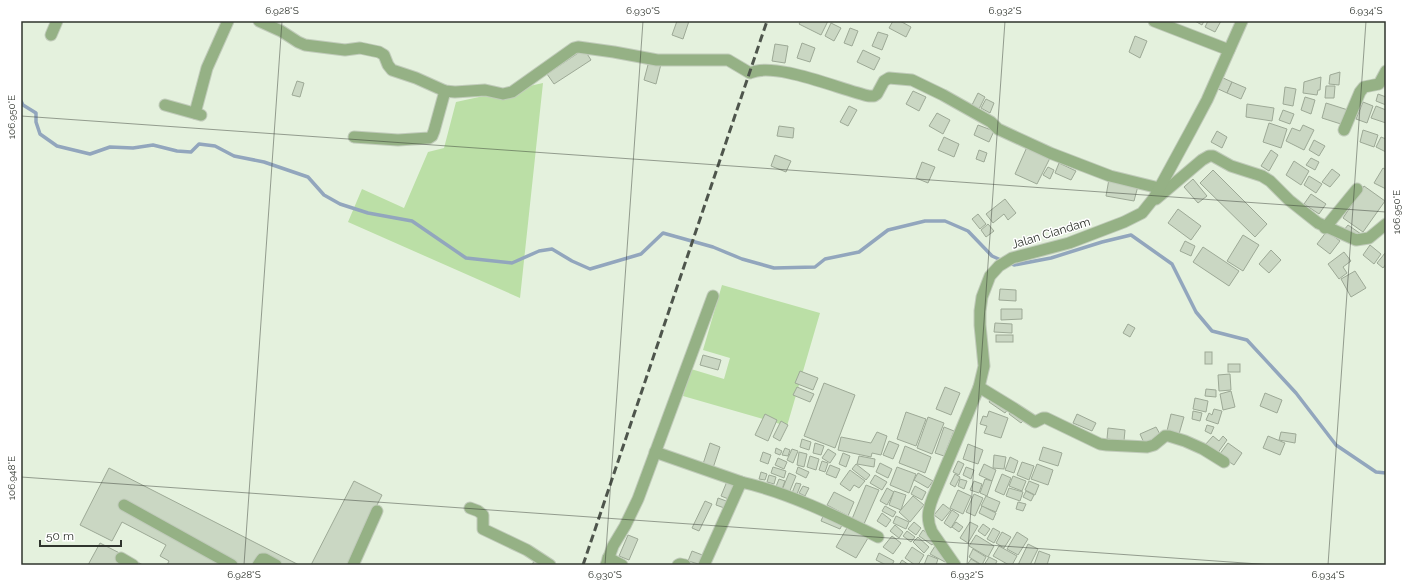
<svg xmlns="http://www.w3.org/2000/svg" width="1407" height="586" font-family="Raleway,sans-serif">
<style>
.green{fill:#bbdfa6}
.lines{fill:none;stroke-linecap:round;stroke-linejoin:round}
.stream{stroke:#92a6bd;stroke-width:3.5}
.building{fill:#cad7c3;stroke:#9da996}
.minor-casing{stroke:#c0cbba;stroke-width:13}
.tertiary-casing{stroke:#c0cbba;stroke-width:13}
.minor{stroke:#95b185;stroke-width:11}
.tertiary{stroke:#95b185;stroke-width:11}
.rail{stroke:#4e554c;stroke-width:3;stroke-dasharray:8 4;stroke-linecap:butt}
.ticks{fill:none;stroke:#2f342d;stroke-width:1;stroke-opacity:0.45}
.labels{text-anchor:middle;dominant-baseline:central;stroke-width:3;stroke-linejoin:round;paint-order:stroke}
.street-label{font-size:12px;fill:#2f342d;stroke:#fff}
.neatline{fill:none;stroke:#2f342d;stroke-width:1.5}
.ticks-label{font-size:10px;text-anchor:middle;fill:#2f342d}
</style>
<rect width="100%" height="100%" fill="#e4f1dd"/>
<g class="green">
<polygon points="543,83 520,298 348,222 362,189 404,208 428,152 444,148 456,102"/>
<polygon points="722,285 820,313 787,426 683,396 691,369 724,379 730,358 703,350"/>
</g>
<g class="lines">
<g class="stream">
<polyline points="21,101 23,105 36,113 36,122 40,134 57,146 90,154 110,147 133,148 153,145 177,151 191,152 199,144 215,146 234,156 264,162 308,177 324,195 340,204 368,213 412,221 466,258 512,263 539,251 552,249 572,261 590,269 641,254 663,233 713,247 742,259 774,268 815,267 825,259 859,252 888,230 925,221 945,221 968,231 992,256 1003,261"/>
<polyline points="1009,263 1014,265 1051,258 1102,242 1131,235 1172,264 1196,312 1212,331 1247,340 1296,393 1336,445 1376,472 1386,473"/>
</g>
</g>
<g class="building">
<polygon points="677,21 689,21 683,39 672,35"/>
<polygon points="801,21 828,21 821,35 799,24"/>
<polygon points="893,21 900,21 911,27 906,37 889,28"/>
<polygon points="1195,21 1204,21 1202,25"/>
<polygon points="1208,21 1221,21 1215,32 1205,27"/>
<polygon points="831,23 841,28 834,41 825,36"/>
<polygon points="850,28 858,31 852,46 844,43"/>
<polygon points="878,32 888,35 882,50 872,46"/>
<polygon points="1135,36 1147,41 1140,58 1129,52"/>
<polygon points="802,43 815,48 810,62 797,58"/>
<polygon points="775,44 788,46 785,63 772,61"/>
<polygon points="584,49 591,60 554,84 547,74"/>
<polygon points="863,50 880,58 874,70 857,62"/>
<polygon points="649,61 661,64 656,84 644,80"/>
<polygon points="1340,72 1339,85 1329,84 1330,75"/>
<polygon points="1221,77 1232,82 1227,93 1216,88"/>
<polygon points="1321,77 1320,90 1318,90 1317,95 1303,93 1304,82"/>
<polygon points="297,81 304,83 300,97 292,95"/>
<polygon points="1232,82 1246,88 1241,99 1227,93"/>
<polygon points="1326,86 1335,86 1334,98 1325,98"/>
<polygon points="1285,87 1296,89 1293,106 1283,104"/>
<polygon points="913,91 926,97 919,111 906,104"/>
<polygon points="978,93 985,97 979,109 972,105"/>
<polygon points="1378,94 1386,97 1386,105 1376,101"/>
<polygon points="1305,97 1315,100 1311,114 1301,110"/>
<polygon points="986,99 994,103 990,113 981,108"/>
<polygon points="1363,102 1373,106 1367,123 1356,119"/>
<polygon points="1326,103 1348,110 1344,125 1322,118"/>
<polygon points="1247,104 1274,108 1272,121 1246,117"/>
<polygon points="849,106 857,110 848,126 840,122"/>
<polygon points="1376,106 1386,110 1386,123 1371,118"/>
<polygon points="1283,110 1294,114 1290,124 1279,120"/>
<polygon points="937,113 950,120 943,134 929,126"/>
<polygon points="1269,123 1287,129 1281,148 1263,142"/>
<polygon points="978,125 994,131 989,142 974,135"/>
<polygon points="1303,125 1314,130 1304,150 1286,141 1292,128 1300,131"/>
<polygon points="779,126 794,128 793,138 777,136"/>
<polygon points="1363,130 1378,135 1374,147 1360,142"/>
<polygon points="1217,131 1227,137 1222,148 1211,142"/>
<polygon points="944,137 959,144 954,157 938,150"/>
<polygon points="1381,137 1386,139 1386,152 1376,147"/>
<polygon points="1314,140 1325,146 1319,156 1309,150"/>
<polygon points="1027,147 1050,158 1037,184 1015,174"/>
<polygon points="979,150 987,153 984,162 976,159"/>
<polygon points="1271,150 1278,155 1269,171 1261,166"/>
<polygon points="775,155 791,161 786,172 771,166"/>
<polygon points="1311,158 1319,162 1315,170 1306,165"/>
<polygon points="1294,161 1309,171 1301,185 1286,175"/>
<polygon points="922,162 935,167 928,183 916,178"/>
<polygon points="1059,163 1076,171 1071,180 1055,173"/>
<polygon points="1048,167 1054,170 1050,179 1043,175"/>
<polygon points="1383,168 1386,170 1386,189 1374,183"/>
<polygon points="1332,169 1340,175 1330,187 1322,182"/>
<polygon points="1213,170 1267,224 1255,237 1200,183"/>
<polygon points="1309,176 1322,184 1316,193 1304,185"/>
<polygon points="1109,179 1138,186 1134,201 1106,196"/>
<polygon points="1193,179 1207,196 1198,203 1184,187"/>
<polygon points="1364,186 1385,201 1363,232 1343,218"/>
<polygon points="1311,194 1326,204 1319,214 1304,204"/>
<polygon points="1005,199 1016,213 1008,220 1004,214 993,223 986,214"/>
<polygon points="1178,209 1201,226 1191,240 1168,223"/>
<polygon points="978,214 986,224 980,229 972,219"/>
<polygon points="988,224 994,231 986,237 981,230"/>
<polygon points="1348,225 1361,234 1357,239 1344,230"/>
<polygon points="1327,231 1340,241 1330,254 1317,244"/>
<polygon points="1243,235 1259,245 1243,271 1227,261"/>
<polygon points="1185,241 1195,246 1191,256 1180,251"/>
<polygon points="1370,245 1381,254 1374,264 1363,255"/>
<polygon points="1203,247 1239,271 1229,286 1193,262"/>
<polygon points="1271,250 1281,260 1269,273 1259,264"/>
<polygon points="1344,252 1351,261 1343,267 1347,273 1339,279 1328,264"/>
<polygon points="1385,253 1386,254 1386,264 1383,268 1377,263"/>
<polygon points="1355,271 1366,288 1351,297 1341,279"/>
<polygon points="1000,289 1016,290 1016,301 999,300"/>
<polygon points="1001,309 1022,309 1022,319 1001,320"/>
<polygon points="995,323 1012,324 1012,333 994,332"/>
<polygon points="1128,324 1135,328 1130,337 1123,333"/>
<rect x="996" y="335" width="17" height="7"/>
<rect x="1205" y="352" width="7" height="12"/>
<polygon points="703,355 721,360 718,370 700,365"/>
<rect x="1228" y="364" width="12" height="8"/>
<polygon points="800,371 818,378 813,390 795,383"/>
<polygon points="1230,374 1231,390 1219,391 1218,375"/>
<polygon points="824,383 855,395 835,448 804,436"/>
<polygon points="797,387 814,394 810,402 793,395"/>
<polygon points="945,387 960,393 951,415 936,409"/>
<polygon points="1206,389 1216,390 1216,397 1205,396"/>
<polygon points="1231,391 1235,407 1223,410 1220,394"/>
<polygon points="1265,393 1282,400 1277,413 1260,406"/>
<polygon points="993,396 1009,408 1005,413 989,402"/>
<polygon points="1195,398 1208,401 1206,412 1193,409"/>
<polygon points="1013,408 1026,418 1021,423 1009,414"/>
<polygon points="1214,409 1222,411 1218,424 1206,420 1209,413 1212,415"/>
<polygon points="989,411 1008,418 1001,438 984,433 987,426 980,424 983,416 987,417"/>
<polygon points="1193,411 1202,413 1200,421 1192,419"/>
<polygon points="906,412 926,419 916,446 897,439"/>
<polygon points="765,414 777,420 768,441 755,435"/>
<polygon points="1077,414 1096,423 1092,431 1073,423"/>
<polygon points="1171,414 1184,417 1179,434 1167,431"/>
<polygon points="928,417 944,423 932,454 917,448"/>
<polygon points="781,421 788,425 780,441 773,437"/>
<polygon points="1207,425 1214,427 1211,434 1205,431"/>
<polygon points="944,427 954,431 944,456 935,453"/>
<polygon points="1156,427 1161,436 1144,443 1140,434"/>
<polygon points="1108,428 1125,430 1124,441 1107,439"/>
<polygon points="877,432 887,436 881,455 872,453 871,457 838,450 841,437 871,443"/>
<polygon points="1281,432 1296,434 1295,443 1279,440"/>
<polygon points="1213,436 1219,441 1223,436 1227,440 1217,454 1205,445"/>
<polygon points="1268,436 1285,443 1280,455 1263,448"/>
<polygon points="802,439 811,442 809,450 800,447"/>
<polygon points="889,441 899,445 893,459 883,455"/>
<polygon points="710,443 720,447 713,468 703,464"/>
<polygon points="815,443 824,446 821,455 813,453"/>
<polygon points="1228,443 1242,453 1234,465 1219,455"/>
<polygon points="968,444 983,450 978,464 963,459"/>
<polygon points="905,446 931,457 925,473 899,463"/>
<polygon points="1043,447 1062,453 1058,466 1039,460"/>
<polygon points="776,448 782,451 780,455 775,453"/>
<polygon points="785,448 790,450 788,456 782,455"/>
<polygon points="792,449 798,451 793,463 787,460"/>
<polygon points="828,449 836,454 830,463 822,458"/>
<polygon points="763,452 771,455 768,464 760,461"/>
<polygon points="799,452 807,454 804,467 797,465"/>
<polygon points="843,453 850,456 846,467 839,464"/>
<polygon points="994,455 1006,457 1004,469 993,468"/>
<polygon points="810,456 819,459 816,470 807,467"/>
<polygon points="859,456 875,459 874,467 857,464"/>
<polygon points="1010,457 1018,461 1014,473 1005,470"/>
<polygon points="778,458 787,462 784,469 775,465"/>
<polygon points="822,461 828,463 825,472 819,470"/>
<polygon points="958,461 964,464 959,475 953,472"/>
<polygon points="1022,462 1034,466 1029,480 1017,475"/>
<polygon points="880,463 892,469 888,478 876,472"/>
<polygon points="856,464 870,475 866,480 852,469"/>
<polygon points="984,464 996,470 992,481 979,475"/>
<polygon points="1037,464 1053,470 1048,485 1031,479"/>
<polygon points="830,465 840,469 836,478 826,474"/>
<polygon points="773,467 786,471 784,478 771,473"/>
<polygon points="798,467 809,472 806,478 796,473"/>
<polygon points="897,467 916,474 909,493 890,485"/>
<polygon points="966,467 974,470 971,479 963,475"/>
<polygon points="109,468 299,565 167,565 169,561 160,556 166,545 122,522 112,541 80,525"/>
<polygon points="850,470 865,481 859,488 854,485 850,491 840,484"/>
<polygon points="761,472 767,474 765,480 759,479"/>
<polygon points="789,473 796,476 789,493 782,490"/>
<polygon points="918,473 933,481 928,488 914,480"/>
<polygon points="955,474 960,477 955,487 950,484"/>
<polygon points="1002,474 1011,478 1004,495 995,491"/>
<polygon points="769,475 776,477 774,484 767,482"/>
<polygon points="875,475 887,482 882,490 870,483"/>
<polygon points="1013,476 1026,481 1022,491 1009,486"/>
<polygon points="728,479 739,484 731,500 721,496"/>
<polygon points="779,479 785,481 781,492 775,489"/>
<polygon points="960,479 967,481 964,489 958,486"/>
<polygon points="985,479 992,481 987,496 980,493"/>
<polygon points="354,481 382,495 347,565 311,565"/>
<polygon points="974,481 982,484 979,493 970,490"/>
<polygon points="1029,481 1039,485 1035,495 1025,490"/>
<polygon points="796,483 801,484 797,494 792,493"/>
<polygon points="866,485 879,490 864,524 852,519"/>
<polygon points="803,486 809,488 805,496 799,493"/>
<polygon points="915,486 926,492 922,500 911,494"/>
<polygon points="887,488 894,492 887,505 880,501"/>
<polygon points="1009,488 1023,492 1020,501 1006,496"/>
<polygon points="958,490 971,496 963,514 950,508"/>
<polygon points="894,491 906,495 901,510 889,505"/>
<polygon points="1026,491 1034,495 1031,501 1023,497"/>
<polygon points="834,492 854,502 848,516 827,505"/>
<polygon points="974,494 983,498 975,516 966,512"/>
<polygon points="913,496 924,505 910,522 899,512"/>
<polygon points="986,496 1000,502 996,512 981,506"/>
<polygon points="718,498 729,502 727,509 716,505"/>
<polygon points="705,501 712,504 699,531 692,528"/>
<polygon points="1018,502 1026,504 1023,511 1016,509"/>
<polygon points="943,504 951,510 942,521 934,515"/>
<polygon points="885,506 896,512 893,517 882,511"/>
<polygon points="982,506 996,513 993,520 979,513"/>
<polygon points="952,510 959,515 951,528 944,523"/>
<polygon points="882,513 891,520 886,527 877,521"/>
<polygon points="824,514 843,523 840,529 821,521"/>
<polygon points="896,516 909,522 906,529 893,523"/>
<polygon points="914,522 921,528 916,535 908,529"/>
<polygon points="956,522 963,527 959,532 952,527"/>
<polygon points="970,522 978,526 968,543 960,538"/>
<polygon points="983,524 990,529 985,536 978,531"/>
<polygon points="895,525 903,532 899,538 890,531"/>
<polygon points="848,526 868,538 856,558 836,547"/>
<polygon points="993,528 1000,532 994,543 987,539"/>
<polygon points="923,530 936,540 932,545 919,536"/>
<polygon points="907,531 915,537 911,542 903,536"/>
<polygon points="1002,532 1011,537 1004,548 996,543"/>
<polygon points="1017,532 1028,539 1018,555 1007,549"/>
<polygon points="628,535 638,539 629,560 619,556"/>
<polygon points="976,535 994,546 988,557 969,546"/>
<polygon points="892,536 901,543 893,554 883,547"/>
<polygon points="918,537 929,547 924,553 913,542"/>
<polygon points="100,543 143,565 88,565"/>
<polygon points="1028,544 1038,549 1030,565 1018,565"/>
<polygon points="935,546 949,555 945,562 930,554"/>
<polygon points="999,546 1017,556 1012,565 1009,565 993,556"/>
<polygon points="912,547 924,555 918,565 915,565 905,558"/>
<polygon points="973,549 986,557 982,565 969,557"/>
<polygon points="692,551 705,556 702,565 688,561"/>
<polygon points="1039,551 1050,555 1047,565 1034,565"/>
<polygon points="879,553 894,561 892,565 886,565 876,560"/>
<polygon points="928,555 938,559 936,565 924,565"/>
<polygon points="989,557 997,561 995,565 984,565"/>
<polygon points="971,559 981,565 967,565"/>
<polygon points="902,560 909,565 899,565"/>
<polygon points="534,561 545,565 532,565"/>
</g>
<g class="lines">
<g class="minor-casing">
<g id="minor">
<path d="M259 21 281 31 298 42 305 45 345 50 360 48 379 52 384 55 388 65 392 70 416 78 445 91 455 92 485 90 503 94 512 92 574 48 578 47 614 52 657 60H728L750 73C775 61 841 90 869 96H874L877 94 884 81 889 78 912 80 943 95 991 122 998 129 1050 153 1110 176 1159 188"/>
<polyline points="1154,21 1229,50"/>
<polyline points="51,35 57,21"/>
<polyline points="165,105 201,115"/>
<polyline points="195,113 207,68 228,21"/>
<polyline points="1344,130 1360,92 1364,87 1379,84 1386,71"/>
<polyline points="354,137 398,140 429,138 432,136 434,131 445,91"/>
<polyline points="1156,199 1202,160 1209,156 1213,156 1231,166 1262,176 1270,181 1289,200 1318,223 1356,240 1369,238 1386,224"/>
<polyline points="1325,228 1357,189"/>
<polyline points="979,387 1015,409 1035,422 1043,418 1046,418 1100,444 1107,445 1147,447 1154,445 1165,436 1169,436 1185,441 1203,449 1224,462"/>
<polyline points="655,452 741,482"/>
<polyline points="124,505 232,565"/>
<polyline points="470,508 478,511 483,515 483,529 527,550 550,565"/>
<polyline points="121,558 133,565"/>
<polyline points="608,558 622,565"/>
<polyline points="258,565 262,559 265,559 276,565"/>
<polyline points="353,565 377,511"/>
<polyline points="606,565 613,546 625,526 638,499 713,296"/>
<polyline points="678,565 680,564 685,565"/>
<path d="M704 565 741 482C787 492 836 516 878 537"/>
</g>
</g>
<g class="tertiary-casing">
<path id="tertiary" d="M955 565 932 532C926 519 928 510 933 497L979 387 984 366 980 325V311L982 297 990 276 999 266 1012 258 1069 243 1124 222 1142 213 1154 198 1191 130 1207 100 1242 21"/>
</g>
<use href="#minor" class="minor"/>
<use href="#tertiary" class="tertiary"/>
<polyline class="rail" points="583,565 767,21"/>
</g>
<path class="ticks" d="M21 116 1386 212M21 477 1273 565M244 565 282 21M605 565 643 21M967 565 1005 21M1328 565 1366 21"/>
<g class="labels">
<g class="street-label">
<text transform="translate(1051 233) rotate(-17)">Jalan Ciandam</text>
</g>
</g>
<rect width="1407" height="586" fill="none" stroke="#ffffff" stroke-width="44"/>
<path d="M40 540v6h81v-6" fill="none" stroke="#2f342d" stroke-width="2"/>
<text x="46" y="540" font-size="12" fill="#2f342d" stroke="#ffffff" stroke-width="3" paint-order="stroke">50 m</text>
<rect x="22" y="22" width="1363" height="542" class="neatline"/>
<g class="ticks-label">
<text x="282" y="14">6.928°S</text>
<text x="643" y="14">6.930°S</text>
<text x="1005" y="14">6.932°S</text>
<text x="1366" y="14">6.934°S</text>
<text transform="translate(11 117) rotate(-90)" y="4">106.950°E</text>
<text transform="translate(1396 212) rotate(-90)" y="4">106.950°E</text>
<text transform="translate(11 478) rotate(-90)" y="4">106.948°E</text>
<text x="244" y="578">6.928°S</text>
<text x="605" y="578">6.930°S</text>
<text x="967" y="578">6.932°S</text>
<text x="1328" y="578">6.934°S</text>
</g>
</svg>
